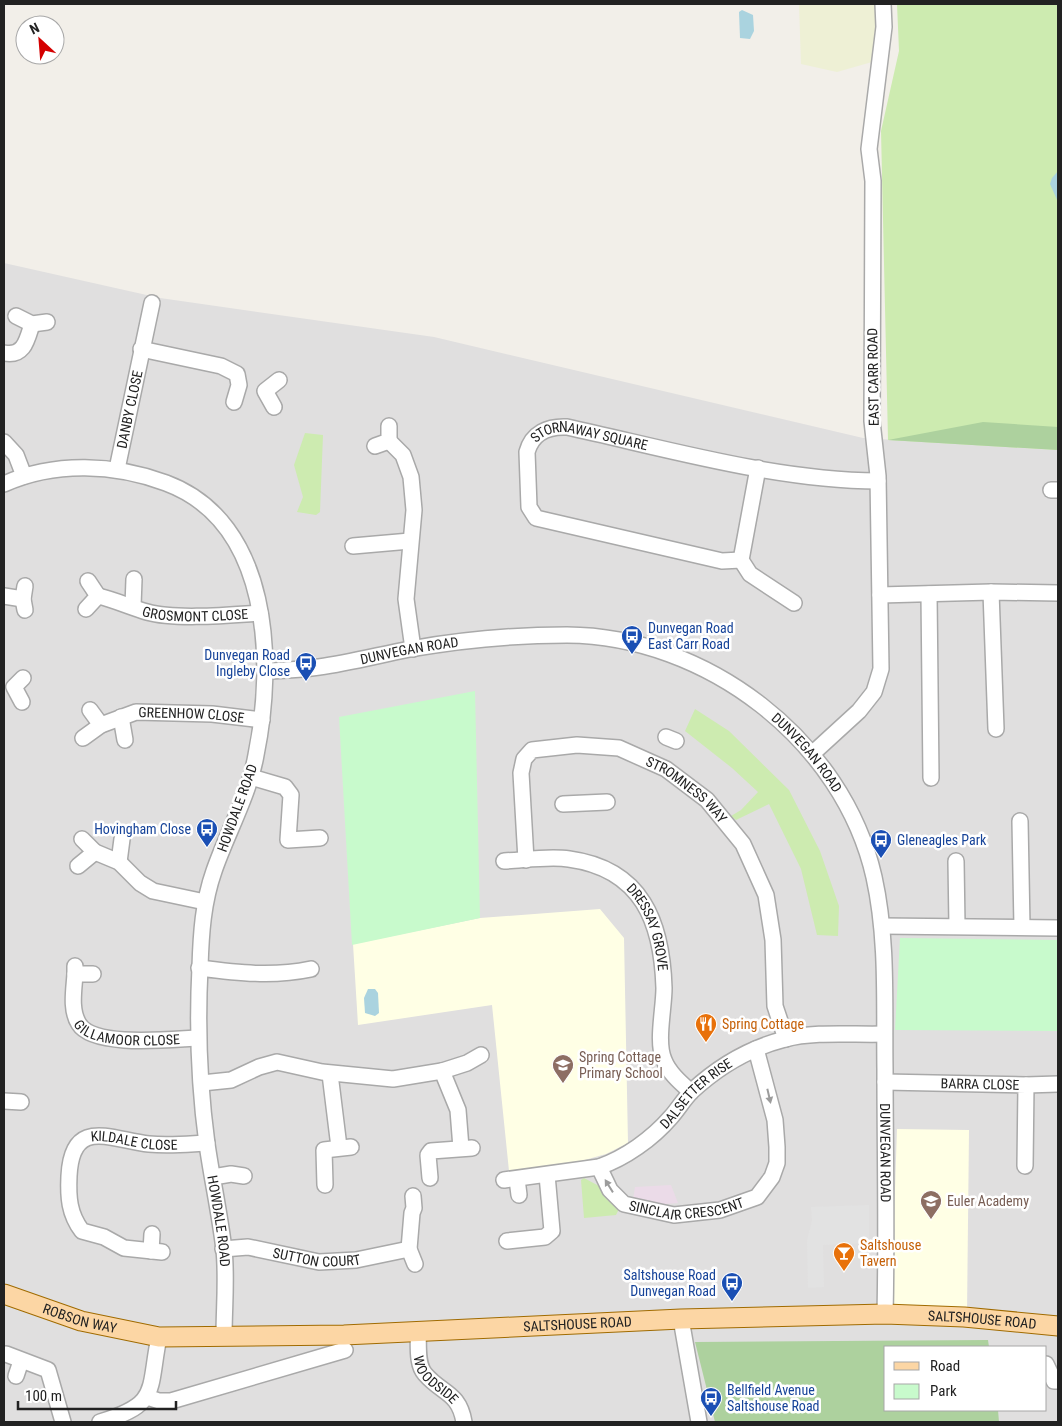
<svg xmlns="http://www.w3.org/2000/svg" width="1062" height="1426" font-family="'Roboto Condensed',sans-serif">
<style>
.residential{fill:#e0dfdf;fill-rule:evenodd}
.industrial{fill:#ebdbe8}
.education{fill:#ffffe5}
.farmland{fill:#eef0d5}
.grass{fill:#cdebb0}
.forest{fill:#add19e}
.park{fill:#c8facc}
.parking{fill:#e2e2e2}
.water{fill:#aad3df}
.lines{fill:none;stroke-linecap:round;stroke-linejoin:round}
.minor-casing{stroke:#a9a9a9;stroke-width:18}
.major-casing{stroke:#a06b00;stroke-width:21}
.minor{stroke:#fff;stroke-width:15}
.major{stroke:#fcd6a4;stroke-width:19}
.oneway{fill:#9c9c9c}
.labels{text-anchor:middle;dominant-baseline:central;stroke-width:5;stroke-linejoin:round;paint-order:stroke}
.street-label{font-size:14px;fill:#222;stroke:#fff}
.transit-label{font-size:14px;fill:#164399;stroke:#fff;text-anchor:start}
.food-label{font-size:14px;fill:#c56008;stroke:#fff;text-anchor:start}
.education-label{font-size:14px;fill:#785e54;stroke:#fff;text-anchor:start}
</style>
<rect width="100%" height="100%" fill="#f2efe9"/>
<path class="residential" d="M4 263 160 298 434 337 863 438 1058 450V1422H4ZM886 1347H1046V1410H886Z"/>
<polygon class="industrial" points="671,1185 678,1203 654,1205 633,1200 635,1187"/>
<g class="education">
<polygon points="600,909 624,938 628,1143 606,1154 567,1165 509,1171 492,1005 358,1025 353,944 480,918"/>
<polygon points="897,1129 969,1130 967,1313 891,1309"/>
</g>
<polygon class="farmland" points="799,4 876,4 875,57 872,62 837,72 801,64"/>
<g class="grass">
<polygon points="897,4 1058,4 1058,450 888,440 881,131 899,51"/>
<polygon points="305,433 323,435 320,512 316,515 297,512 303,497 294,465"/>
<polygon points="695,709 729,731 789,790 820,851 839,906 838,936 817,935 801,869 769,804 736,820 731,816 741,810 758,792 732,768 685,731"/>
<polygon points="584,1178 599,1186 610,1202 619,1209 616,1215 584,1218 581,1180"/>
</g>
<g class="forest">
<polygon points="983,422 1058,427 1058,450 888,440"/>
<polygon points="988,1340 989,1347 886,1347 886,1410 998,1410 999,1422 715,1422 695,1342"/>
</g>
<g class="park">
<polygon points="475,691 480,918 352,945 339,717"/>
<polygon points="900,938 1058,940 1058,1031 895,1030"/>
</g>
<polygon class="parking" points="869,1205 869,1243 823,1245 824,1287 808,1288 807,1240 812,1221 811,1207"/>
<g class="water">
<polygon points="742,10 753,15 754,31 750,39 740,38 739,12"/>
<polygon points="1058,171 1058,202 1050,184 1052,178"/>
<polygon points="368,989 375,989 378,993 379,1013 375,1016 365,1013 364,998"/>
</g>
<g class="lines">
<g class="minor-casing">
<g id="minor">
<polyline points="16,316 32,324 47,322"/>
<polyline points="141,349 221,366 237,374 239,385 234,402"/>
<path d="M4 353C24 357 27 340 32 324"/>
<polyline points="274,407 265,391 279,380"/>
<polyline points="389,441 403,455 411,477 414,510 406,599 413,649"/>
<polyline points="4,442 16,455 24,476"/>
<polyline points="375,446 389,441 389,426"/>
<polyline points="758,468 741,560 750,574 794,603"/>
<path id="s1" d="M117 469 152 303"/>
<path id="s2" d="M4 484C55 461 115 464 166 483 271 522 275 662 256 755 249 795 227 833 214 871 203 902 201 934 200 967 197 1025 199 1085 207 1144 212 1179 220 1215 224 1250 227 1278 224 1308 224 1336"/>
<polyline points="1051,490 1058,490"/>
<polyline points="353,546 410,541"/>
<path id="s3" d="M741 560 722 561 536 518 529 507 527 452C532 433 548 426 567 427 668 449 774 480 878 481"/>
<polyline points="25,586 23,599 25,610"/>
<polyline points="991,592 996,729"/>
<polyline points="929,594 931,778"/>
<polyline points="880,595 991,592 1058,593"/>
<polyline points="4,596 23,599"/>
<path id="s4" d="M98 596C115 600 130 607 147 612 175 620 230 615 260 613"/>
<polyline points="133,606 134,579"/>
<polyline points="86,609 98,596 88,581"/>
<path id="s5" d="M266 671C284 670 301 670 319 667 349 663 379 655 410 649 461 640 515 635 567 635 706 636 843 740 874 877 888 940 884 1006 885 1069 885 1151 887 1232 885 1314"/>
<polyline points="22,702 14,687 23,678"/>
<polyline points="90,710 101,725"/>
<polyline points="121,717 125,740"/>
<polyline points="666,737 676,741"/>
<path id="s6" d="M83 738 101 725 136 712 212 714 262 720"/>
<polyline points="812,754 859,711 874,692 881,669 878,476 872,421 873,181 869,149 884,27 883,4"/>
<polyline points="251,777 285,787 291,795 288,840 320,838"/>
<polyline points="563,804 607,802"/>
<polyline points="1020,821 1022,927"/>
<polyline points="82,839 95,852 119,862 140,883 153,891 205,902"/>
<path id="s7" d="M526 860 521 773 524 759 532 750 577 745 619 748 666 769 707 800 743 844 766 895 773 940 775 1006 786 1039"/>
<path id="s8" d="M504 861C525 860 549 856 569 859 642 869 662 922 664 988 664 1009 656 1042 664 1060 669 1073 681 1083 691 1092"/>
<polyline points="956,861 957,926"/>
<polyline points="119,862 122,839"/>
<polyline points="78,866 95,852"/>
<polyline points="882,926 1058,928"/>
<polyline points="75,966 75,974 93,974"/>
<path d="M199 968C238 973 273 977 311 969"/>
<path id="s9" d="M75 974C74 990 70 1010 79 1024 94 1048 172 1039 198 1038"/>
<polyline points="442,1071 467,1063 481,1055"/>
<polyline points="330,1074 339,1147"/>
<path id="s10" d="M885 1082 1026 1085 1025 1166"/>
<polyline points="202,1083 231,1080 259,1067 277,1062 322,1072 393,1079 442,1071 458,1110 461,1148"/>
<polyline points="1026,1085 1058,1084"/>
<polyline points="4,1101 21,1102"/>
<path id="s11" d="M599 1167 610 1190 624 1204 674 1215 720 1210 757 1197 772 1177 777 1163V1147L775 1120 756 1049"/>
<polyline points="213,1177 231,1174 244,1176"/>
<polyline points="430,1178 428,1155 431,1151 472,1148"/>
<polyline points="517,1179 519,1195"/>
<path id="s12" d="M504 1180 599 1167C625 1158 652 1139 671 1117 678 1109 684 1099 692 1091 719 1066 750 1048 785 1039 814 1031 854 1035 884 1034"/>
<polyline points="325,1185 324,1150 351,1147"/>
<polyline points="413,1196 414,1208 412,1213 409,1249 415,1264"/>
<polyline points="507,1241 545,1237 552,1231 547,1175"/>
<path id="s13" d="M223 1249 248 1247 319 1262 356 1260 409 1249"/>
<polyline points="151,1251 152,1234"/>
<path id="s14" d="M162 1252 124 1248 104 1237 82 1231C69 1214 68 1197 69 1176 72 1116 111 1140 149 1144 169 1146 187 1144 207 1143"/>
<polyline points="681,1319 699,1422"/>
<path id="s15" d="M418 1331C419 1344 416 1364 425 1374 442 1394 459 1392 464 1422"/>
<polyline points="6,1354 48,1370 63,1422"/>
<polyline points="1046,1364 1054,1381 1058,1381"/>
<polyline points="16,1376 21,1361"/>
<polyline points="147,1397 159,1401 171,1401 345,1350"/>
<path d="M100 1422C160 1404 148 1391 159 1337"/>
</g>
</g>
<g class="major-casing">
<g id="major">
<path id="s16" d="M4 1294 81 1321 159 1337 344 1335 681 1319 885 1314 964 1317 1058 1326"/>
</g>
</g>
<use href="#minor" class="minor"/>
<use href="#major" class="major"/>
</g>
<defs><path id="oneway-solid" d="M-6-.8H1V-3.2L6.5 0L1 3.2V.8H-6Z" transform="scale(1.25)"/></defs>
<g class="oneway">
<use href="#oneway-solid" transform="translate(769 1096) rotate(77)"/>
<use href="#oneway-solid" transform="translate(609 1186) rotate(-122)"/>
</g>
<defs>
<g id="bus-pin" transform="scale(1.125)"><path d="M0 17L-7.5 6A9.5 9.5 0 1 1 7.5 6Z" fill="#1a4fb4" stroke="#fff"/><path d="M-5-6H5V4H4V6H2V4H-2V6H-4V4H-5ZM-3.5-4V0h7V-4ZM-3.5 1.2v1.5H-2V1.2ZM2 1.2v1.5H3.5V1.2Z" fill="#fff"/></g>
<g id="restaurant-pin" transform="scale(1.125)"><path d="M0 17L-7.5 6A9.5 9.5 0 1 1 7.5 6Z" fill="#e8710a" stroke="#fff"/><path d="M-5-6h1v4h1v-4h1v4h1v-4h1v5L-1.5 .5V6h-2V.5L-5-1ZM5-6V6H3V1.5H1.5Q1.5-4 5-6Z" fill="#fff"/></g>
<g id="school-pin" transform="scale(1.125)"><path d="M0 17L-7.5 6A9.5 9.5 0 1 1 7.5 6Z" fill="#8d6e63" stroke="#fff"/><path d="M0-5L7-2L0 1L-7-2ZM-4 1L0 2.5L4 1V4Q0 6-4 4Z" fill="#fff"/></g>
<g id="bar-pin" transform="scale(1.125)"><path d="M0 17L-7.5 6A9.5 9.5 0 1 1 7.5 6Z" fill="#e8710a" stroke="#fff"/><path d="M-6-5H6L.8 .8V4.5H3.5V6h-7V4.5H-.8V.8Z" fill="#fff"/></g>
</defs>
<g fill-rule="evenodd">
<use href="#bus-pin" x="632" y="636"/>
<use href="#bus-pin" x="306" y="663"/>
<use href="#bus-pin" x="207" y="829"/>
<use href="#bus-pin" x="881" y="840"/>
<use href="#restaurant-pin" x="706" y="1024"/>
<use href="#school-pin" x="563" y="1065"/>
<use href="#school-pin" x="931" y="1201"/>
<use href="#bar-pin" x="844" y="1253"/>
<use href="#bus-pin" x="732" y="1283"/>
<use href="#bus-pin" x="711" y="1398"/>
</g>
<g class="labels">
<g class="street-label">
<text transform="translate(873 377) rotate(-91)">EAST CARR ROAD</text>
<text stroke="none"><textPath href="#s1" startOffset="61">DANBY CLOSE</textPath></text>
<text stroke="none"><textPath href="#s3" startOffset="352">STORNAWAY SQUARE</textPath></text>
<text stroke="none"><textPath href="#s4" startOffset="100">GROSMONT CLOSE</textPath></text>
<text stroke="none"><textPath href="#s5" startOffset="145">DUNVEGAN ROAD</textPath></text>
<text stroke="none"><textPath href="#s6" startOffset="115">GREENHOW CLOSE</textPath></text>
<text stroke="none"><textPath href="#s5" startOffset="580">DUNVEGAN ROAD</textPath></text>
<text stroke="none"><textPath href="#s7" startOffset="281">STROMNESS WAY</textPath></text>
<text transform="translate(237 808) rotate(-70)">HOWDALE ROAD</text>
<text stroke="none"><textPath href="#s8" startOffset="179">DRESSAY GROVE</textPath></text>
<text stroke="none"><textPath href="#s9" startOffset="102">GILLAMOOR CLOSE</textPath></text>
<text stroke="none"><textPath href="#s10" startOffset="95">BARRA CLOSE</textPath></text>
<text stroke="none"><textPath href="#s12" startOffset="219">DALSETTER RISE</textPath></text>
<text stroke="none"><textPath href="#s14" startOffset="234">KILDALE CLOSE</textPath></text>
<text stroke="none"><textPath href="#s5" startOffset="1000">DUNVEGAN ROAD</textPath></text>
<text stroke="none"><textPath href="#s11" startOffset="109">SINCLAIR CRESCENT</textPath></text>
<text stroke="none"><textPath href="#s2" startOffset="954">HOWDALE ROAD</textPath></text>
<text stroke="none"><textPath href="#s13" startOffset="95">SUTTON COURT</textPath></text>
<text stroke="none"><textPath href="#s16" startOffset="80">ROBSON WAY</textPath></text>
<text stroke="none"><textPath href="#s16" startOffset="985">SALTSHOUSE ROAD</textPath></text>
<text stroke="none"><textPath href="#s16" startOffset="580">SALTSHOUSE ROAD</textPath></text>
<text stroke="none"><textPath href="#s15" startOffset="55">WOODSIDE</textPath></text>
</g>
<g class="transit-label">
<text x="648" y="628">Dunvegan Road<tspan x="648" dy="16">East Carr Road</tspan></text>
<text x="290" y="655" text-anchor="end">Dunvegan Road<tspan x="290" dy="16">Ingleby Close</tspan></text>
<text x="191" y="829" text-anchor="end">Hovingham Close</text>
<text x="897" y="840">Gleneagles Park</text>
<text x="716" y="1275" text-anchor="end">Saltshouse Road<tspan x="716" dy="16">Dunvegan Road</tspan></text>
<text x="727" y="1390">Bellfield Avenue<tspan x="727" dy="16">Saltshouse Road</tspan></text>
</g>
<g class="food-label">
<text x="722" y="1024">Spring Cottage</text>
<text x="860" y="1245">Saltshouse<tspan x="860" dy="16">Tavern</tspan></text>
</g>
<g class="education-label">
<text x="579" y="1057">Spring Cottage<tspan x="579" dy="16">Primary School</tspan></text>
<text x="947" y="1201">Euler Academy</text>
</g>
</g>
<rect width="1062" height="1426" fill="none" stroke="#222222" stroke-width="10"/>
<rect x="884" y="1346" width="162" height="65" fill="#ffffff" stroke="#a7a7a7"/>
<rect x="894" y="1362" width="25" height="8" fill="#fcd6a4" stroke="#a7a7a7"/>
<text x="930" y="1371" font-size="15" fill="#222222">Road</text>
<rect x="894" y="1384" width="25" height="15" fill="#c8facc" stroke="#a7a7a7"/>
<text x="930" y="1396" font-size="15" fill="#222222">Park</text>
<g transform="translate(40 40) rotate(334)"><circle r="24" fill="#ffffff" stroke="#a7a7a7"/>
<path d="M0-4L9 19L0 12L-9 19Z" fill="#d40000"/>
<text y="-8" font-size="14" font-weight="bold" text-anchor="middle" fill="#222222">N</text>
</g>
<path d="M18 1401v8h158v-8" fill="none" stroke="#222222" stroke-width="2.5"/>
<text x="25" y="1401" font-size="15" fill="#222222" stroke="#ffffff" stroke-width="4" paint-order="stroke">100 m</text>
</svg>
